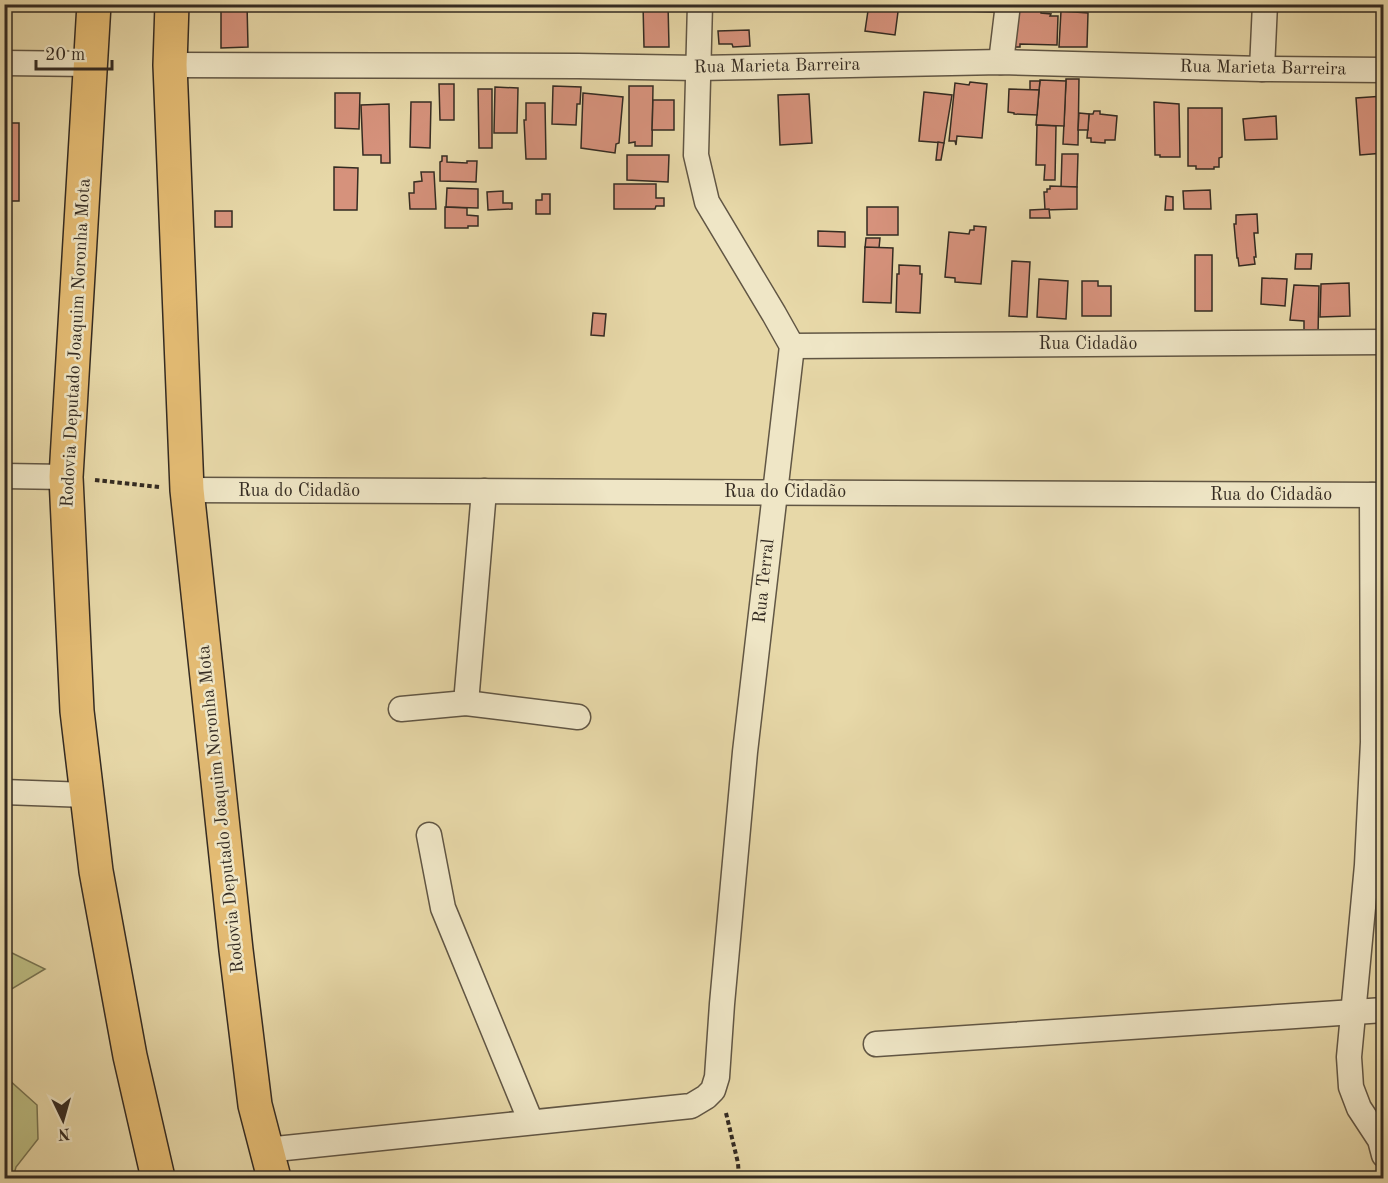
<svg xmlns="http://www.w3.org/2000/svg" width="1388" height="1183" font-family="'Old Standard TT',serif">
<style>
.green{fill:#bcbd83;stroke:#787452;stroke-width:1.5}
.building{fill:#d6927c;stroke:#342b22;stroke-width:1.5}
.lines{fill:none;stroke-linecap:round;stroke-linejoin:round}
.minor-casing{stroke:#615644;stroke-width:27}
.trunk-casing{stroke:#342b22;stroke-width:36}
.path{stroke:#342b22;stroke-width:4;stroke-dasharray:4.5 3;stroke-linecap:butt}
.minor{stroke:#efe6c6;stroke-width:24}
.trunk{stroke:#e4bc74;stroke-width:33}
.labels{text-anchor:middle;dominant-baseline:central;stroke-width:5;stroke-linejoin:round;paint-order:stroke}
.street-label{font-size:18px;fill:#342b22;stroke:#efe6c6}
</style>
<rect width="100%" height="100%" fill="#e7d8a8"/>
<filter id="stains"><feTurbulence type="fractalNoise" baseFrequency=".00333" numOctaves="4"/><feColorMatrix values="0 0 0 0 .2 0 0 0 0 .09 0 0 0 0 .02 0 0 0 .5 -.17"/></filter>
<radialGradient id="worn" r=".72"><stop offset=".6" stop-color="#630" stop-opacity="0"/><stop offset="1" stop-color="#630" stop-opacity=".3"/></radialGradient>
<g class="green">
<polygon points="10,952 45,969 5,993 5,954"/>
<polygon points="5,1078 9,1080 37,1105 38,1139 16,1167 13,1178 5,1178"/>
</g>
<g class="building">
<polygon points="221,4 247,4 248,47 221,48"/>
<polygon points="643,4 668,4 669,47 644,47"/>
<polygon points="869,4 899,4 895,35 865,31"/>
<polygon points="961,4 996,4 996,12 961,11"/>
<polygon points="1017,10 1041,10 1041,13 1051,14 1050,16 1058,16 1057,45 1020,44 1020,47 1013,47"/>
<polygon points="1061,11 1088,13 1087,47 1059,47"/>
<polygon points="749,30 750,46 733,47 732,44 719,44 718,31"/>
<polygon points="1066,79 1079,79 1078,145 1063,144"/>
<polygon points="1040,80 1066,81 1064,126 1036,125"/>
<polygon points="1030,81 1040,81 1039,90 1030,90"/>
<polygon points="970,82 987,84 982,138 957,136 956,145 955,141 949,141 955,83 969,85"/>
<polygon points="439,84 454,84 454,120 440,120"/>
<polygon points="553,86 581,87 580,104 577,104 576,125 552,124"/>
<polygon points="629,86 653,86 652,146 635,146 635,142 629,143"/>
<polygon points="495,87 518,88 517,133 494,133"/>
<polygon points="478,89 492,89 492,148 479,148"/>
<polygon points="1009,89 1039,90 1037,115 1014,114 1014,113 1008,112"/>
<polygon points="924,92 952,95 944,143 919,141"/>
<polygon points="335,93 360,93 359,129 335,128"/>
<polygon points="583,93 623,97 619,143 616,144 615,153 581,148"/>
<polygon points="809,94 812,143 780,145 778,95"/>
<polygon points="1384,96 1384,153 1360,155 1356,98"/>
<polygon points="653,100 674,100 674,130 652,130"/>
<polygon points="411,102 431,102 430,148 410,147"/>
<polygon points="1154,102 1179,104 1180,157 1160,157 1160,155 1155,155"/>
<polygon points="526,103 545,103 546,159 526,159 524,120 526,120"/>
<polygon points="389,104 390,163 381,163 381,155 363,155 361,105"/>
<polygon points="1188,108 1222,108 1222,157 1219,158 1219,167 1214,167 1214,169 1196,169 1196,166 1188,166"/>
<polygon points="1094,111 1100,111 1100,114 1117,116 1115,140 1105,140 1105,143 1091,142 1091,138 1087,138 1089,114 1093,114"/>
<polygon points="1079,113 1089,114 1088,130 1078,130"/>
<polygon points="1276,116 1277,139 1245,140 1243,119"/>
<rect x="4" y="123" width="15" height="78"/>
<polygon points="1037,125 1056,126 1055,180 1044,180 1045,165 1036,165"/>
<polygon points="938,142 944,143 941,160 936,160"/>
<polygon points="1062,154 1078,154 1077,187 1061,187"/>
<polygon points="627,155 669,155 668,182 627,180"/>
<polygon points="442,156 447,156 447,162 467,163 467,161 477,161 476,182 440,181 440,162 442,161"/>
<polygon points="334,167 358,168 357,210 334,210"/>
<polygon points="421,172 434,172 436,209 410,209 409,193 414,193 414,182 422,181"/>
<polygon points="614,184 656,184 656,198 664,198 664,206 656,206 655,209 614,209"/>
<polygon points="1050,186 1077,187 1077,209 1045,210 1044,192 1047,192 1047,189 1050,189"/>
<polygon points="447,188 478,189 478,208 446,207"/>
<polygon points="1210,190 1211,209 1184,209 1183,191"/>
<polygon points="503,191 503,203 512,203 512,209 488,210 487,192"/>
<polygon points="542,194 550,194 550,214 536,214 536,200 542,200"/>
<polygon points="1166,196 1173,197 1173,210 1165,210"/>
<polygon points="445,207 467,208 467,215 478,216 478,226 468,226 468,228 445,228"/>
<rect x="867" y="207" width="31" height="28"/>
<polygon points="1049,209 1050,218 1030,218 1030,210"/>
<rect x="215" y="211" width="17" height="16"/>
<polygon points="1257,214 1258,233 1254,233 1256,257 1254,257 1255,264 1239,266 1238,258 1237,258 1234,224 1236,224 1236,215"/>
<polygon points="974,226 986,227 981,284 955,282 955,278 945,277 949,232 969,234 970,230 974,230"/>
<polygon points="818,231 845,232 845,247 818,246"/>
<polygon points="866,238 880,238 879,248 865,248"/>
<polygon points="865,247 893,248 891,303 863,302"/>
<polygon points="1296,254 1312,254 1311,269 1295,269"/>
<rect x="1195" y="255" width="17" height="56"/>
<polygon points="1012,261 1030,262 1027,317 1009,316"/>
<polygon points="899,265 920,266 920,274 922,274 920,313 896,312 897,274 899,274"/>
<polygon points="1262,278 1287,279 1285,306 1261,304"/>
<polygon points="1039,279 1068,281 1066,319 1037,317"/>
<polygon points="1082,281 1098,281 1098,286 1111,286 1111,316 1082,316"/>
<polygon points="1349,283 1350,316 1320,317 1321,284"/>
<polygon points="1294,285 1319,286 1318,335 1304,335 1304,321 1290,320"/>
<polygon points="593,313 606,314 604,336 591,335"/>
</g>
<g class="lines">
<g class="minor-casing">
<g id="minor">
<polyline points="1001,62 1008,4"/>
<polyline points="4,63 91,64"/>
<polyline points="170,65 578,66 698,68 1001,62 1262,69 1384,70"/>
<polyline points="1262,69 1265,4"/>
<polyline points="792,346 1384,342"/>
<polyline points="4,476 66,477"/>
<polyline points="187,490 1384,495"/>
<polyline points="1372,495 1373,742 1367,865 1349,1057 1351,1087 1359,1108 1380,1140 1384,1155"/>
<polyline points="466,703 484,491"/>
<polyline points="401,709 466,703 578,717"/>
<polyline points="4,792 87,795"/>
<polyline points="429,835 443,908 531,1122"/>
<polyline points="876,1044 1384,1010"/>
<polyline points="266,1150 691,1106 706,1097 713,1090 717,1077 722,1004 745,752 792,346 774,314 707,202 696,155 700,4"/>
</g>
</g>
<g class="trunk-casing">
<g id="trunk">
<polyline points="94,4 66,477 77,711 96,871 130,1056 158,1178"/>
<polyline points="172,4 170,65 187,490 236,950 255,1105 274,1178"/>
</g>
</g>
<g class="path">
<polyline points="95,480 159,487"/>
<polyline points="726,1113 738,1163 739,1178"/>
</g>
<use href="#minor" class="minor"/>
<use href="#trunk" class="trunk"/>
</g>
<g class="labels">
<g class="street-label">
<text transform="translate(777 66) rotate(-1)">Rua Marieta Barreira</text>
<text transform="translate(1263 68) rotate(1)">Rua Marieta Barreira</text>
<text transform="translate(76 343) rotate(-87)">Rodovia Deputado Joaquim Noronha Mota</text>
<text x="1088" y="344">Rua Cidadão</text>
<text x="299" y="491">Rua do Cidadão</text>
<text x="785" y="492">Rua do Cidadão</text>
<text x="1271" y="495">Rua do Cidadão</text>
<text transform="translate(764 581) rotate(-84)">Rua Terral</text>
<text transform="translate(221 809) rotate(-96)">Rodovia Deputado Joaquim Noronha Mota</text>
</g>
</g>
<rect width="1388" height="1183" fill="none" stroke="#e7d8a8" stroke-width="24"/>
<rect x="6" y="6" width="1376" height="1171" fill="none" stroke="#342b22" stroke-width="3"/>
<rect x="12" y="12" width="1364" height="1159" fill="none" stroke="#342b22" stroke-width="1.5"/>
<g transform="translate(63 1120) rotate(175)" stroke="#efe6c6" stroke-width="4.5" paint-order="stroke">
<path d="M0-4.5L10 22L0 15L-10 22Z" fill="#342b22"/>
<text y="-9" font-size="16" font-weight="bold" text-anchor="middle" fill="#342b22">N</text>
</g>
<path d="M36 60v9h76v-9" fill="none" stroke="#342b22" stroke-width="3"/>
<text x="45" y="60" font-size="18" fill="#342b22" stroke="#efe6c6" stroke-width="4.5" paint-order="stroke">20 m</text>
<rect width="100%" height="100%" filter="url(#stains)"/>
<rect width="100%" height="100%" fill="url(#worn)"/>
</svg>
